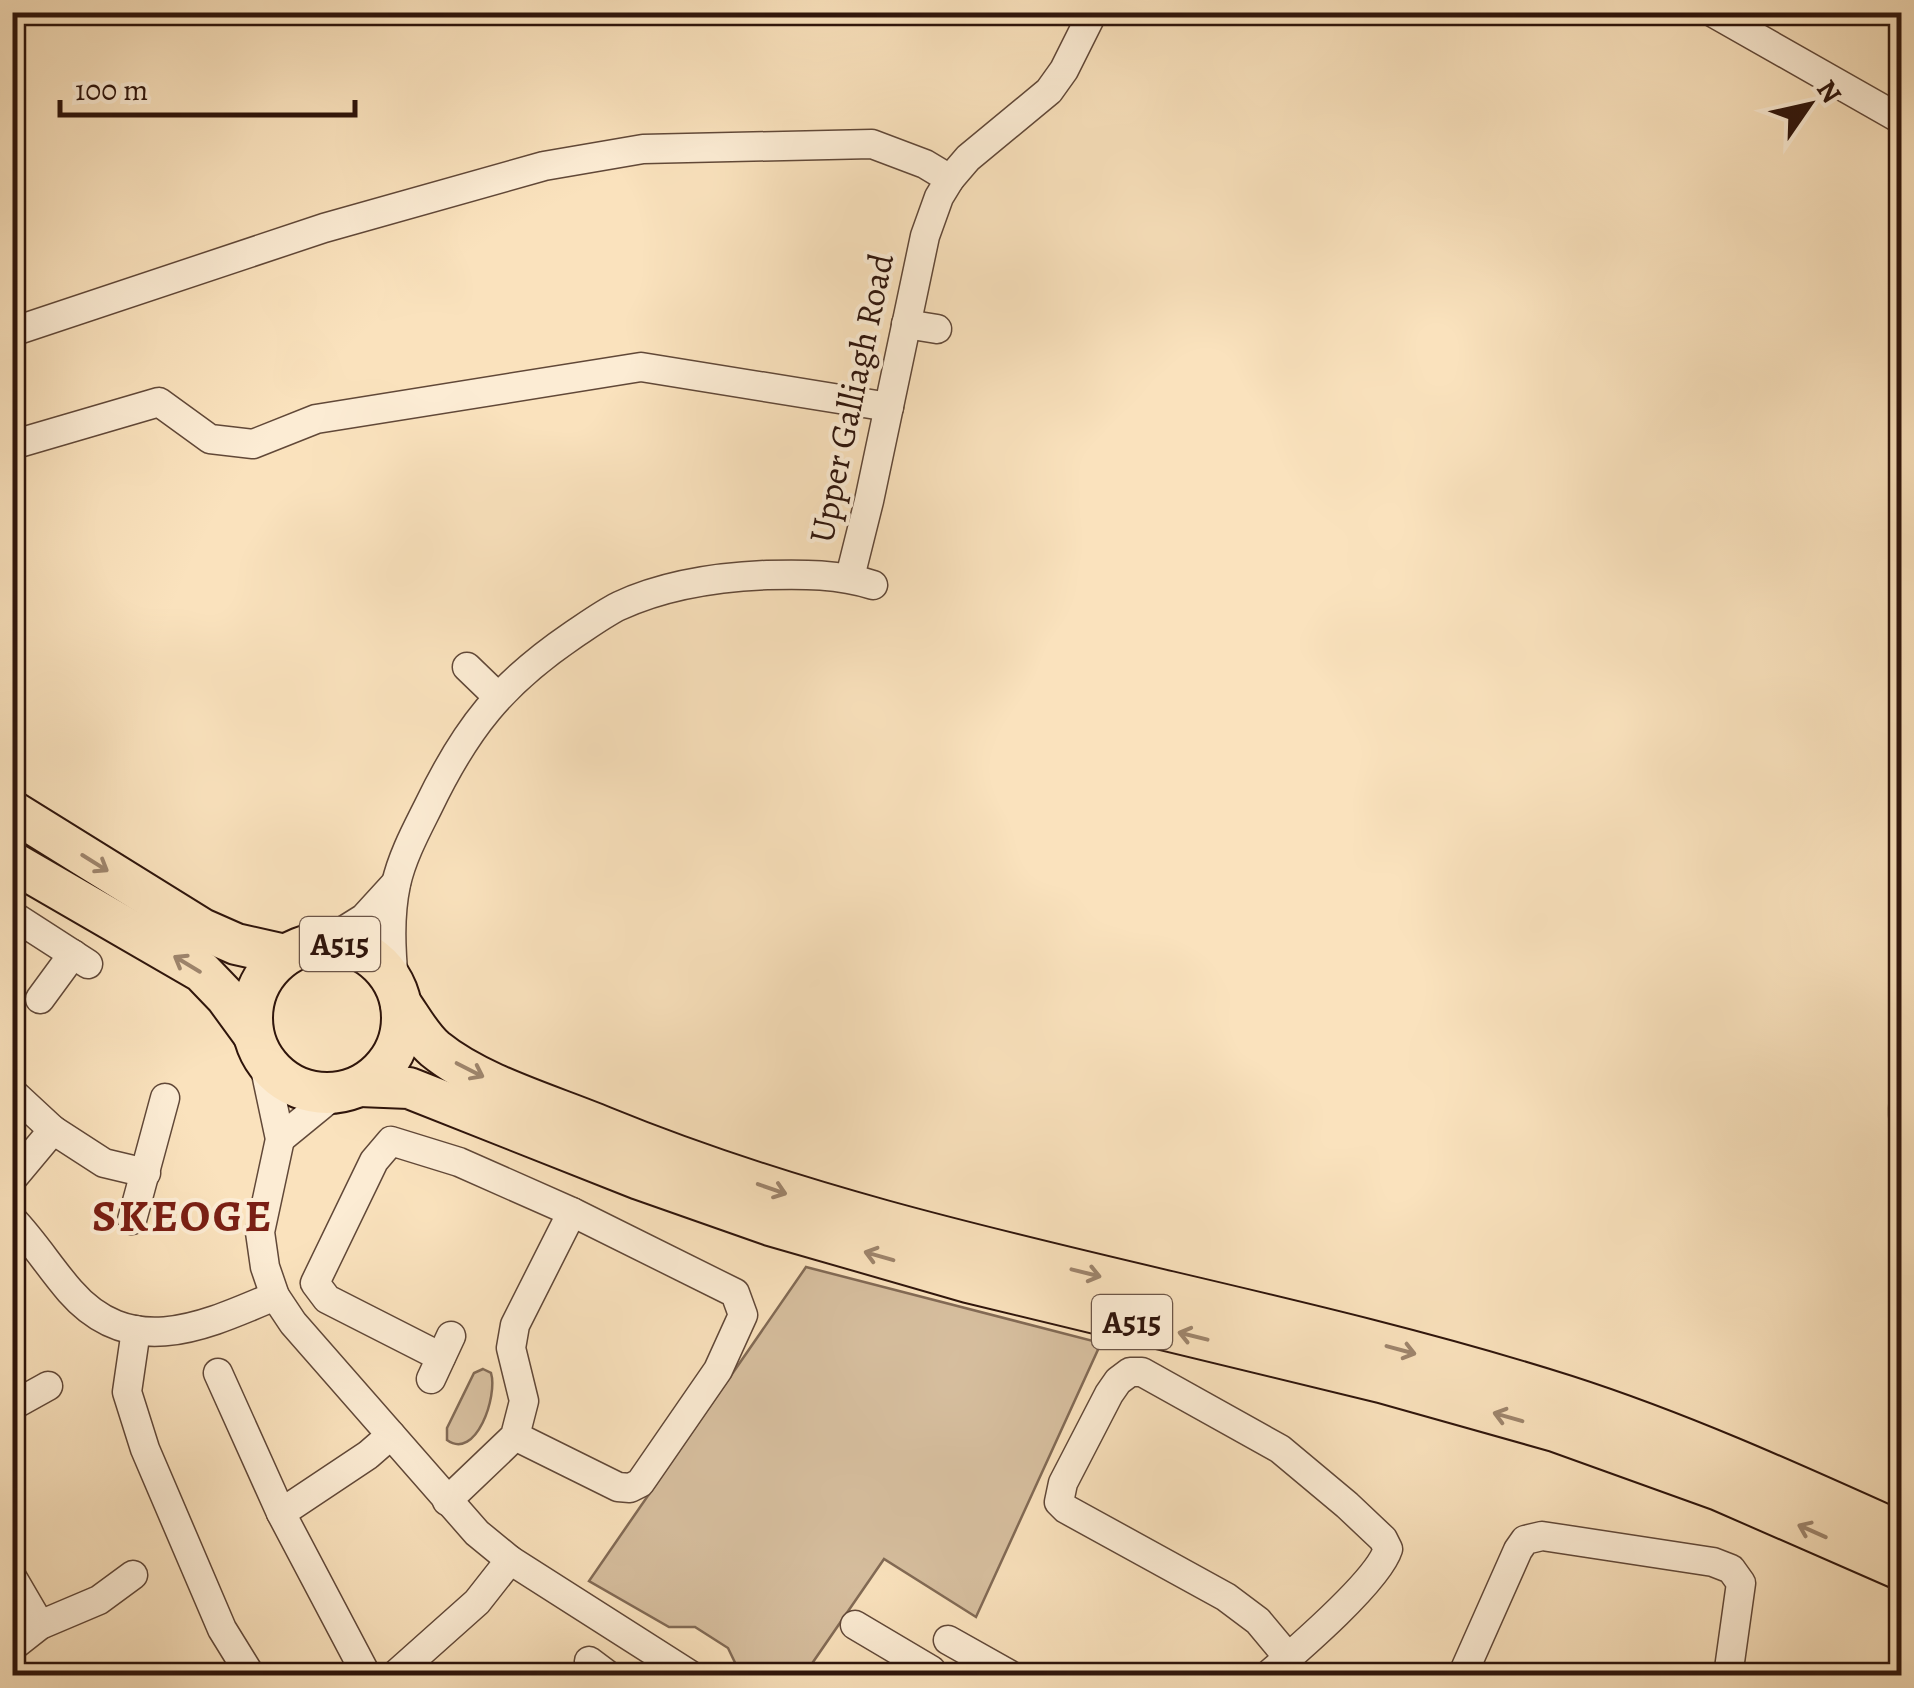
<svg xmlns="http://www.w3.org/2000/svg" width="1914" height="1688" font-family="Alegreya,serif">
<style>
.green{fill:#d7bf9f;stroke:#826a55;stroke-width:2.5}
.lines{fill:none;stroke-linecap:round;stroke-linejoin:round}
.minor-casing{stroke:#614838;stroke-width:31}
.highway-casing{stroke:#2e140b;stroke-width:44}
.minor{stroke:#fcecd4;stroke-width:28}
.highway{stroke:#fae2bd;stroke-width:40}
.oneway{stroke:#9e856d}
.labels{text-anchor:middle;dominant-baseline:central;stroke-width:8;stroke-linejoin:round;paint-order:stroke}
.shield{fill:#fcecd4;stroke:#6c5547;stroke-width:2.5}
.shield-label{font-size:32px;font-weight:bold;fill:#2e140b}
.street-label{font-size:35px;fill:#2e140b;stroke:#fcecd4}
.district-label{font-size:45px;font-weight:bold;letter-spacing:2.5px;fill:#7a1f14;stroke:#fcecd4}
</style>
<rect width="100%" height="100%" fill="#fae2bd"/>
<filter id="stains"><feTurbulence type="fractalNoise" baseFrequency=".002" numOctaves="4"/><feColorMatrix values="0 0 0 0 .2 0 0 0 0 .09 0 0 0 0 .02 0 0 0 .5 -.17"/></filter>
<radialGradient id="worn" r=".72"><stop offset=".6" stop-color="#630" stop-opacity="0"/><stop offset="1" stop-color="#630" stop-opacity=".3"/></radialGradient>
<g class="green">
<path d="M1901 1046V1170C1883 1120 1887 1096 1901 1046Z"/>
<polygon points="806,1267 1101,1343 976,1617 884,1559 811,1665 827,1675 741,1675 728,1648 695,1627 669,1627 589,1581"/>
<path d="M483 1369 491 1373C498 1396 476 1461 447 1440V1428L474 1373Z"/>
</g>
<g class="lines">
<g class="minor-casing">
<g id="minor">
<polyline points="1712,12 1902,120"/>
<polyline points="906,324 937,329"/>
<polyline points="12,332 324,228 544,166 643,149 872,144 925,164 950,179"/>
<polyline points="12,445 159,402 210,439 253,444 316,419 641,367 889,407"/>
<polyline points="850,577 869,501 925,236 939,197 950,179 968,158 1049,91 1064,70 1093,12"/>
<polyline points="467,667 497,696"/>
<polyline points="12,915 88,964"/>
<polyline points="324,943 364,918 396,883"/>
<path d="M394 983C391 950 389 917 396 884 402 857 416 831 428 807 466 728 501 684 573 635 588 625 603 614 619 606 664 585 718 577 767 575 803 574 839 574 873 585"/>
<polyline points="40,999 73,954"/>
<polyline points="263,1059 280,1139 260,1232 265,1267 275,1296 293,1323 477,1533 510,1560 692,1676"/>
<polyline points="12,1092 53,1130 104,1163 146,1173"/>
<polyline points="280,1139 335,1094"/>
<polyline points="12,1179 53,1130"/>
<path d="M12 1219C34 1242 50 1268 70 1291 131 1361 204 1326 275 1296"/>
<polyline points="132,1220 165,1098"/>
<polyline points="136,1330 127,1392 145,1449 222,1629 251,1676"/>
<polyline points="441,1357 327,1299 315,1283 374,1161 391,1141 459,1162 572,1212 735,1293 743,1315 718,1370 640,1483 630,1488 618,1487 515,1436"/>
<polyline points="218,1373 281,1513 367,1676"/>
<polyline points="431,1379 451,1336"/>
<polyline points="12,1406 48,1386"/>
<polyline points="447,1501 515,1436 524,1401 511,1348 515,1325 572,1212"/>
<polyline points="281,1513 368,1455 391,1435"/>
<polyline points="12,1577 40,1625"/>
<polyline points="855,1625 931,1670"/>
<polyline points="948,1640 1012,1676"/>
<polyline points="12,1647 40,1625 99,1600 133,1575"/>
<polyline points="589,1661 609,1676"/>
<polyline points="394,1676 477,1602 510,1560"/>
<path d="M1267 1676C1296 1651 1378 1581 1388 1549L1383 1539 1347 1505 1280 1449 1142 1372H1130L1118 1381 1109 1394 1063 1483 1059 1502 1066 1509 1226 1597 1258 1621 1288 1657"/>
<polyline points="1462,1676 1518,1550 1525,1540 1542,1536 1713,1562 1731,1569 1741,1583 1728,1676"/>
</g>
</g>
<g class="highway-casing">
<g id="highway">
<polyline points="12,811 202,929 236,944 285,955"/>
<polyline points="12,862 202,972 226,997 253,1034"/>
<circle cx="327" cy="1018" r="75"/>
<path d="M401 1004C411 1018 421 1037 435 1049 479 1085 550 1105 603 1127 913 1254 1248 1295 1566 1396 1681 1433 1791 1483 1902 1533"/>
<polyline points="360,1086 409,1088 639,1179 770,1225 968,1282 1381,1382 1555,1431 1719,1490 1902,1570"/>
</g>
</g>
<use href="#minor" class="minor"/>
<use href="#highway" class="highway"/>
</g>
<defs><path id="oneway-shaft" d="M-6 0H5M1.5-3L5.5 0L1.5 3" fill="none" stroke-width="1.6" stroke-linecap="round" stroke-linejoin="round" transform="scale(2.5)"/></defs>
<g class="oneway">
<use href="#oneway-shaft" transform="translate(95 863) rotate(32)"/>
<use href="#oneway-shaft" transform="translate(187 964) rotate(-149)"/>
<use href="#oneway-shaft" transform="translate(470 1070) rotate(27)"/>
<use href="#oneway-shaft" transform="translate(772 1189) rotate(19)"/>
<use href="#oneway-shaft" transform="translate(879 1256) rotate(-164)"/>
<use href="#oneway-shaft" transform="translate(1086 1273) rotate(14)"/>
<use href="#oneway-shaft" transform="translate(1193 1336) rotate(-166)"/>
<use href="#oneway-shaft" transform="translate(1401 1350) rotate(15)"/>
<use href="#oneway-shaft" transform="translate(1508 1417) rotate(-164)"/>
<use href="#oneway-shaft" transform="translate(1812 1531) rotate(-156)"/>
</g>
<g class="labels">
<g class="shield">
<rect x="300" y="917" width="80" height="54" rx="8"/>
<rect x="1092" y="1295" width="80" height="54" rx="8"/>
</g>
<g class="shield-label">
<text x="340" y="944">A515</text>
<text x="1132" y="1322">A515</text>
</g>
<g class="street-label">
<text transform="translate(851 398) rotate(-78)">Upper Galliagh Road</text>
</g>
<g class="district-label">
<text x="183" y="1216">SKEOGE</text>
</g>
</g>
<rect width="1914" height="1688" fill="none" stroke="#fae2bd" stroke-width="50"/>
<rect x="15" y="15" width="1884" height="1658" fill="none" stroke="#2e140b" stroke-width="5"/>
<rect x="25" y="25" width="1864" height="1638" fill="none" stroke="#2e140b" stroke-width="2.5"/>
<g transform="translate(1809 105) rotate(56)" stroke="#fcecd4" stroke-width="8" paint-order="stroke">
<path d="M0-8L18 38L0 25L-18 38Z" fill="#2e140b"/>
<text y="-15" font-size="28" font-weight="bold" text-anchor="middle" fill="#2e140b">N</text>
</g>
<path d="M60 100v15h295v-15" fill="none" stroke="#2e140b" stroke-width="5"/>
<text x="75" y="100" font-size="30" fill="#2e140b" stroke="#fcecd4" stroke-width="8" paint-order="stroke">100 m</text>
<rect width="100%" height="100%" filter="url(#stains)"/>
<rect width="100%" height="100%" fill="url(#worn)"/>
</svg>
